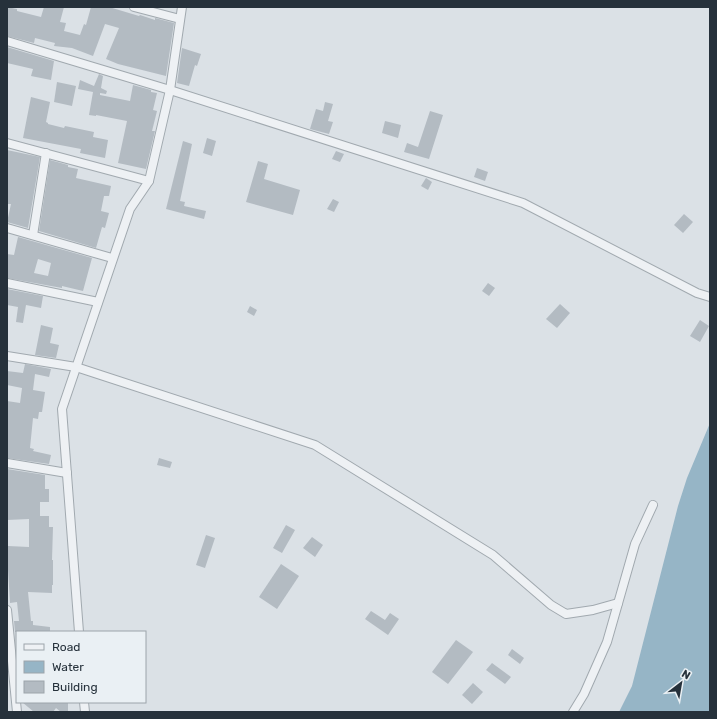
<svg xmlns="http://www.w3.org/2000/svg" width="717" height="719" font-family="Rubik,sans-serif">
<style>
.water{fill:#96b5c6}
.building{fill:#b3bbc2;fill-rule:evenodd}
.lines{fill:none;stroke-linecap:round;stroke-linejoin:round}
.minor-casing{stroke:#a1a9af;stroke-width:10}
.minor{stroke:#eef1f4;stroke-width:8}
</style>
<rect width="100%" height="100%" fill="#dbe1e6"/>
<polygon class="water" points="710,423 710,712 619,712 632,686 678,506 687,478"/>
<g class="building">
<polygon points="7,7 17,9 17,11 41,17 44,7 64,7 60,22 66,23 64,31 80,35 84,24 86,25 91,7 109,7 139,16 140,15 155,20 155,18 174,23 166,76 118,64 106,59 119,28 105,24 93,56 72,48 54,46 55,43 35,38 34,43 7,36"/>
<polygon points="7,47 54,61 51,80 31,76 33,69 7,63"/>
<polygon points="182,48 201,54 197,66 195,65 189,86 177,83"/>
<polygon points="99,74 103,76 101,88 107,91 106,94 100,93 100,95 130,101 133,85 151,90 151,92 157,93 153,110 157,111 152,131 155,131 146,169 118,163 127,121 96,115 96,116 89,115 93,92 78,89 80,80 94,86"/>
<polygon points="57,82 76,86 72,106 54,102"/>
<polygon points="31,97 50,102 46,122 48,123 48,124 64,128 65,126 94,132 93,137 108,140 105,158 80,153 81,149 23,138"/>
<polygon points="325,102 333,104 328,121 333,122 329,134 310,129 316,109 323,111"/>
<polygon points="430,111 443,115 429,159 404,152 407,143 418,147"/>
<polygon points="385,121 401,125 398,138 382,133"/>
<polygon points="207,138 216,141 212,156 203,153"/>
<polygon points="183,141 192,144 180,201 185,202 184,206 206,211 204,219 166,209"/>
<polygon points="7,150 40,157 28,228 7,222 11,204 7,204"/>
<polygon points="336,151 344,154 340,162 332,159"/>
<polygon points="50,160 68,165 68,167 78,169 76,178 111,186 109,196 104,196 101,211 109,213 105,228 102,227 96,248 39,231"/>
<polygon points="258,161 268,164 264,179 300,190 293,215 246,202"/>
<polygon points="477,168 488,172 485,181 474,177"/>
<polygon points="426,178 432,182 428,190 421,186"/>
<polygon points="333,199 339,202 334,212 327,209"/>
<polygon points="684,214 693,222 683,233 674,225"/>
<path d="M18 237 92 258 83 291 62 286V288L7 278V254L14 255ZM38 259 51 263 48 276 34 273Z"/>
<polygon points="488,283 495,288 489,296 482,291"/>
<polygon points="7,289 43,296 41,308 26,305 23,323 16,322 18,307 7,305"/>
<polygon points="560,304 570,313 557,328 546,319"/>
<polygon points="250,306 257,310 254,316 247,312"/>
<polygon points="700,320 709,326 700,342 690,336"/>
<polygon points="41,325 53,328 50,343 59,345 56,358 35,355"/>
<polygon points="25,364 51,369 49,377 35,374 33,390 45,392 42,412 39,412 38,419 33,418 30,448 34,449 33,451 51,455 49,464 7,458 7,401 20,403 22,388 7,385 7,371 23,373"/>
<polygon points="159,458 172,462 170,468 157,465"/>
<polygon points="7,469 45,475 45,489 49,489 49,502 40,502 40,516 49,516 49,527 53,527 52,560 53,560 53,585 52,585 52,593 28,592 31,621 33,621 33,625 50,627 50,632 15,632 14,621 19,621 17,602 10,603 7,553 8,553 8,546 29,547 29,519 7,520"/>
<polygon points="286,525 295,530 282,553 273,548"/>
<polygon points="206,535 215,538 205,568 196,565"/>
<polygon points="312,537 323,545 315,557 303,548"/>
<polygon points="281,564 299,576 277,609 259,597"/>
<polygon points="371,611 385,620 390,613 399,619 388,635 365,619"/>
<polygon points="456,640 473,652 448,684 432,672"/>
<polygon points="512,649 524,658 520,664 508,655"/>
<polygon points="492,663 511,677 505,684 486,670"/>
<polygon points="473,683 483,692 472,704 462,695"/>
<polygon points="22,702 68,702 68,712 61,712 56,708 53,712 34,712"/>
</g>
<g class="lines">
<g class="minor-casing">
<g id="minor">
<polyline points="134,7 180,19"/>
<polyline points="7,41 170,90 523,203 697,293 710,297"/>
<polyline points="7,143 149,181"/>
<polyline points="7,228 112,258"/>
<polyline points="33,235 46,153"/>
<polyline points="7,283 98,302"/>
<polyline points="7,356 76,367 315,445 493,555 551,605 566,614 593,610 618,603"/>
<polyline points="7,463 67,473"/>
<polyline points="7,610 17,712"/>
<polyline points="79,632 62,409 130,209 149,181 170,90 182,7"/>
<polyline points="84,702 85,712"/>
<polyline points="573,712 584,694 607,642 635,544 653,505"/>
</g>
</g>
<use href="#minor" class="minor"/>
</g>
<rect width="717" height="719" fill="none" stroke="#26313b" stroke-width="16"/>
<rect x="16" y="631" width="130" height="72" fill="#eaf0f4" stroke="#9ca4aa"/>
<rect x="24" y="644" width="20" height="6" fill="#eef1f4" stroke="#9ca4aa"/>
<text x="52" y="651" font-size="12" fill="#26313b">Road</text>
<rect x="24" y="661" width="20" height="12" fill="#96b5c6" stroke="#9ca4aa"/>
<text x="52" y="671" font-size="12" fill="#26313b">Water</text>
<rect x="24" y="681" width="20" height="12" fill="#b3bbc2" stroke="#9ca4aa"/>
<text x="52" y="691" font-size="12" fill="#26313b">Building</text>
<g transform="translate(681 683) rotate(31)" stroke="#eaf0f4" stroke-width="3" paint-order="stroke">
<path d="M0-3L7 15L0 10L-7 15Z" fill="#26313b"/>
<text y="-6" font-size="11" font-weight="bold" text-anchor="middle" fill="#26313b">N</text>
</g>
</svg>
